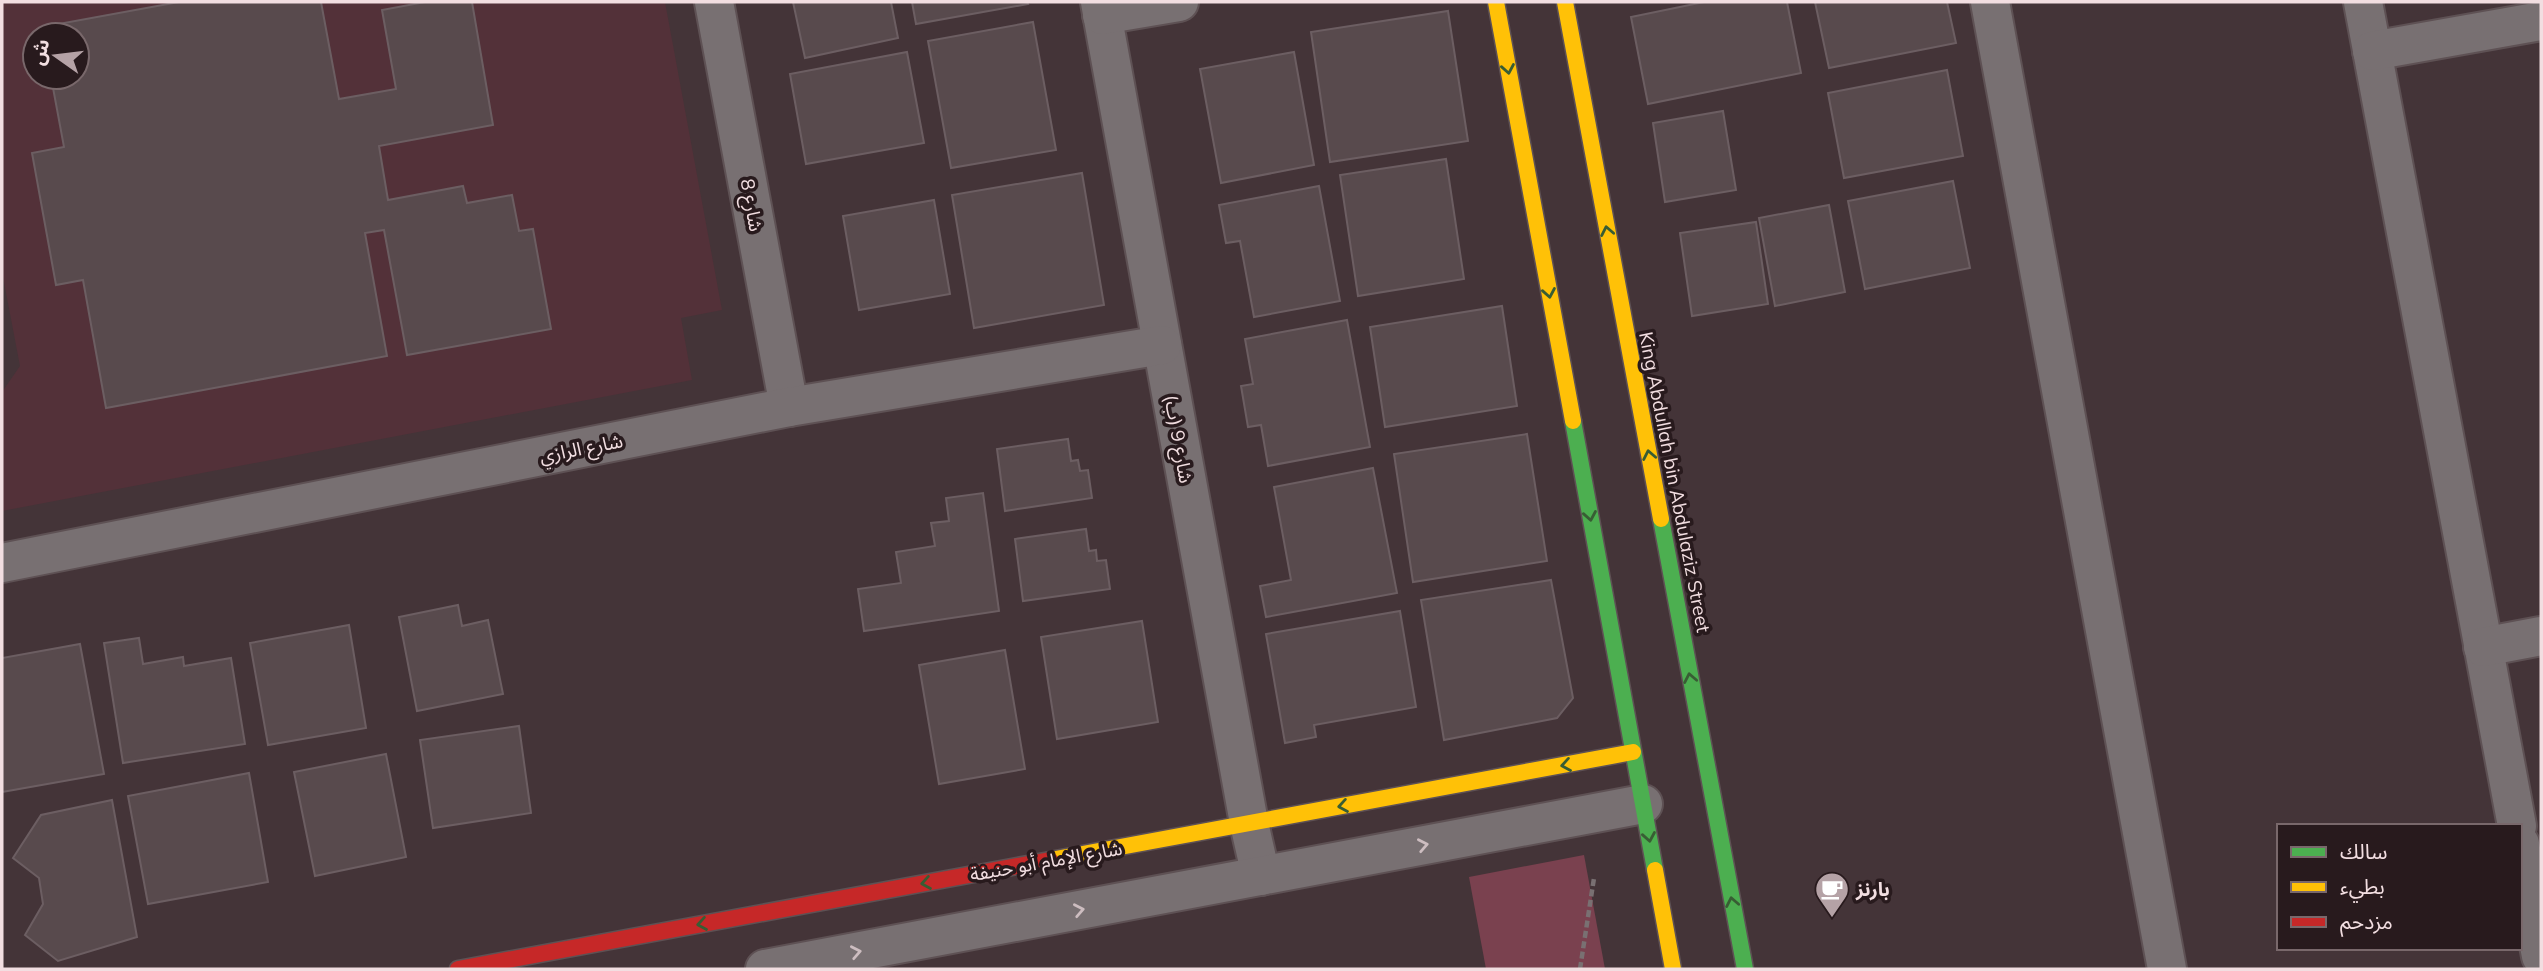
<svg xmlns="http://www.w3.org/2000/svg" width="2543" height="971" font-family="Mulish,'Noto Sans Arabic',sans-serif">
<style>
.built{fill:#533139;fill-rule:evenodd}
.green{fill:#7a414f}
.building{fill:#584a4d;stroke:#6c5e62;stroke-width:2}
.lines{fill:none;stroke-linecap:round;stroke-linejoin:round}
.street-casing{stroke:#5e5154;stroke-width:42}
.fast-casing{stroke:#5e5154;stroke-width:19}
.slow-casing{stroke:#5e5154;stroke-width:19}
.jam-casing{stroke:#5e5154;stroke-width:19}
.path{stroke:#797072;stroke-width:4.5;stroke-dasharray:7 3.5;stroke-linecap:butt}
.street{stroke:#787072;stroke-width:38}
.fast{stroke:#4caf50;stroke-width:16}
.slow{stroke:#ffc107;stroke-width:16}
.jam{stroke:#c62828;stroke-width:16}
.oneway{stroke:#385d34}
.oneway2{stroke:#cdbdc0}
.labels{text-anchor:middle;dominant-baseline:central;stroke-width:7;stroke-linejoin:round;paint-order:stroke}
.street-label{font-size:19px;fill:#f2dee1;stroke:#281a1d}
.poi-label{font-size:19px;font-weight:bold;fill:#f2dee1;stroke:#281a1d;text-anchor:start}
</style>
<rect width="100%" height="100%" fill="#443438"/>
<path class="built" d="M2 2H665L722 310 681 318 692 380 2 511V392L20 366 2 272ZM35 35H77V77H35Z"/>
<polygon class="green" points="1584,855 1605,969 1486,969 1469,877"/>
<g class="building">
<polygon points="179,2 321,2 339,99 396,89 382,10 425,2 472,2 493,125 379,146 388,200 463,186 467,203 512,195 519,231 533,229 551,329 407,355 384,230 365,233 387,356 106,408 83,280 56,285 32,153 64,147 51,77 77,77 77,35 43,35 42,27"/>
<polygon points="793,2 891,2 898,38 805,58"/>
<polygon points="912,2 1027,2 1028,4 916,24"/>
<polygon points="1704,2 1787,2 1801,73 1648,104 1631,17"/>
<polygon points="1815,2 1947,2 1956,43 1829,68"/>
<polygon points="1448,11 1468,141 1330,162 1311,32"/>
<polygon points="1033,22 1056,150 951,168 928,41"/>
<polygon points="907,52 924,143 806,164 790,74"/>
<polygon points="1294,52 1314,165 1221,183 1200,69"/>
<polygon points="1947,70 1963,156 1844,178 1828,93"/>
<polygon points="1723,111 1736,190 1665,202 1653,123"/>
<polygon points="1446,159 1464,279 1358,296 1340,175"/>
<polygon points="1082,173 1104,305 974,328 952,195"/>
<polygon points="1953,181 1970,268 1865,289 1848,201"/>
<polygon points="1319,186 1340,301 1254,317 1240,241 1226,243 1219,205"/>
<polygon points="934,200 950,294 859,310 843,216"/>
<polygon points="1829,205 1845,292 1775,306 1759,218"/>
<polygon points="1756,222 1768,304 1692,316 1680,233"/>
<polygon points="1502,306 1517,406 1385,427 1370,327"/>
<polygon points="1347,320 1370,447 1268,466 1261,425 1248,427 1241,386 1253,384 1245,339"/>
<polygon points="1527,434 1547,561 1413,582 1394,454"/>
<polygon points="1068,439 1071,461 1078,460 1080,471 1088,470 1092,498 1005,511 997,449"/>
<polygon points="1373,468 1397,593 1266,617 1260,586 1291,580 1274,487"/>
<polygon points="983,493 999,611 864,631 858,589 901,583 896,552 935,546 931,523 949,521 946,498"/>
<polygon points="1086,529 1089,551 1096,550 1097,561 1106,560 1110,589 1023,601 1015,539"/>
<polygon points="1551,580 1573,698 1557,718 1444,740 1421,600"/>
<polygon points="458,605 462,626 488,620 503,694 417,711 399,617"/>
<polygon points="1400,611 1416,707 1314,725 1316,737 1285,743 1266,634"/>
<polygon points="1142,621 1158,722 1057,739 1041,637"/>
<polygon points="349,625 366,728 268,745 250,643"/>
<polygon points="139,638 143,664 183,657 184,666 231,658 245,744 123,763 104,643"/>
<polygon points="80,644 104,774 2,792 2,658"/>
<polygon points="1005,650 1025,769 939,784 919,665"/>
<polygon points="519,726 531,813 433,828 420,740"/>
<polygon points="386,754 406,857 315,876 294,772"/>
<polygon points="249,773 268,882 148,904 128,796"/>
<polygon points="112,800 137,937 58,961 25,935 43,904 39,878 13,858 41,815"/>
</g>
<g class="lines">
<g class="street-casing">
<g id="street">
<polyline points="714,2 789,407"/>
<polyline points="1100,2 1249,823 1261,876"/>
<polyline points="1990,2 2167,969"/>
<polyline points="2363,2 2517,826"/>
<polyline points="1102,15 1179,2"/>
<polyline points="2372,51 2541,21"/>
<polyline points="2,563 789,407 1162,345"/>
<polyline points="2483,647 2541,636"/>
<polyline points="2520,844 2541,956"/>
<polyline points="765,969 1643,804"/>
</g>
</g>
<g class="fast-casing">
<g id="fast">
<polyline points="1573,421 1655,870"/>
<polyline points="1661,519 1745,969"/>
</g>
</g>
<g class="slow-casing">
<g id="slow">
<polyline points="1496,2 1573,421"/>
<polyline points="1565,2 1661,519"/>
<polyline points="1050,860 1633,752"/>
<polyline points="1655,870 1673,969"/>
</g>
</g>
<g class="jam-casing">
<polyline id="jam" points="458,969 1050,860"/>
</g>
<polyline class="path" points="1580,969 1594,878"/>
<use href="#street" class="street"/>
<use href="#fast" class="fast"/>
<use href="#slow" class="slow"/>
<use href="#jam" class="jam"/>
</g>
<defs><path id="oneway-chevron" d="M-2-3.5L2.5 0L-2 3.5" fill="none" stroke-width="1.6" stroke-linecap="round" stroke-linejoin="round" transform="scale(1.75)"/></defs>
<g class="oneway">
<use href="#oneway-chevron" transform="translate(1508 69) rotate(80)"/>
<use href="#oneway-chevron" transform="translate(1607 231) rotate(-101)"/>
<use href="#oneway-chevron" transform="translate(1549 293) rotate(80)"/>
<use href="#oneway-chevron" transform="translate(1649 455) rotate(-101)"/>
<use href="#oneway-chevron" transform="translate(1590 516) rotate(80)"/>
<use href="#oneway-chevron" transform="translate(1690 678) rotate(-101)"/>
<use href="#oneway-chevron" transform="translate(1566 765) rotate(170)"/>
<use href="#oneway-chevron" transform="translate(1343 806) rotate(170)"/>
<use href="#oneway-chevron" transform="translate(1649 837) rotate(80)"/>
<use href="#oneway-chevron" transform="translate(926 883) rotate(170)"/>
<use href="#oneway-chevron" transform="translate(1732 902) rotate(-101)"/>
<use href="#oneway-chevron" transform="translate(702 924) rotate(170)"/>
</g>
<g class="oneway2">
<use href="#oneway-chevron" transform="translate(1423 845) rotate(-11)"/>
<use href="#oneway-chevron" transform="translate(1079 910) rotate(-11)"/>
<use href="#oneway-chevron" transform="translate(856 952) rotate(-11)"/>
</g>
<defs>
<g id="cafe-pin" transform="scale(1.75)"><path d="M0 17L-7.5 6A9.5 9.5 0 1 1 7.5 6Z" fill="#b5a2a6" stroke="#281a1d"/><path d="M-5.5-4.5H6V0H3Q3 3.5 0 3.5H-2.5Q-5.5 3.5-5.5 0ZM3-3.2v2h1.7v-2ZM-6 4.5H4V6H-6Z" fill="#fff"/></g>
</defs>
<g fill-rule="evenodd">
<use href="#cafe-pin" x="1832" y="889"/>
</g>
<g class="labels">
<g class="street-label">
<text transform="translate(752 205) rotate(80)">شارع 8</text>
<text transform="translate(1179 439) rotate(80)">شارع 9 (ب)</text>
<text transform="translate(581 448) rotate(-11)">شارع الرازي</text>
<text transform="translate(1675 482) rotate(79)">King Abdullah bin Abdulaziz Street</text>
<text transform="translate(1046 861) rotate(-10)">شارع الإمام أبو حنيفة</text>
</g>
<g class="poi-label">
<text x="1856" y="889">بارنز</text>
</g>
</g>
<rect width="2543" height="971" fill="none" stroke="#f2dee1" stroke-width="7"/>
<rect x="2277" y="824" width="245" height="126" fill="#281a1d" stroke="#79686b" stroke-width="2"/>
<rect x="2291" y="847" width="35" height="10" fill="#4caf50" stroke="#79686b" stroke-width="2"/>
<text x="2340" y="859" font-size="21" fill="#f2dee1">سالك</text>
<rect x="2291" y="882" width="35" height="10" fill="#ffc107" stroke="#79686b" stroke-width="2"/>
<text x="2340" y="894" font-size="21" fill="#f2dee1">بطيء</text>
<rect x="2291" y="917" width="35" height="10" fill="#c62828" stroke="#79686b" stroke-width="2"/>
<text x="2340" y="929" font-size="21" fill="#f2dee1">مزدحم</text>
<g transform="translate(56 56) rotate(284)"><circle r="33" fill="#281a1d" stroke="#79686b" stroke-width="2"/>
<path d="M0-5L12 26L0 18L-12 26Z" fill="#b5a2a6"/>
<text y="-10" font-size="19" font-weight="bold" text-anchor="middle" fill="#f2dee1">ش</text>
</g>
</svg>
